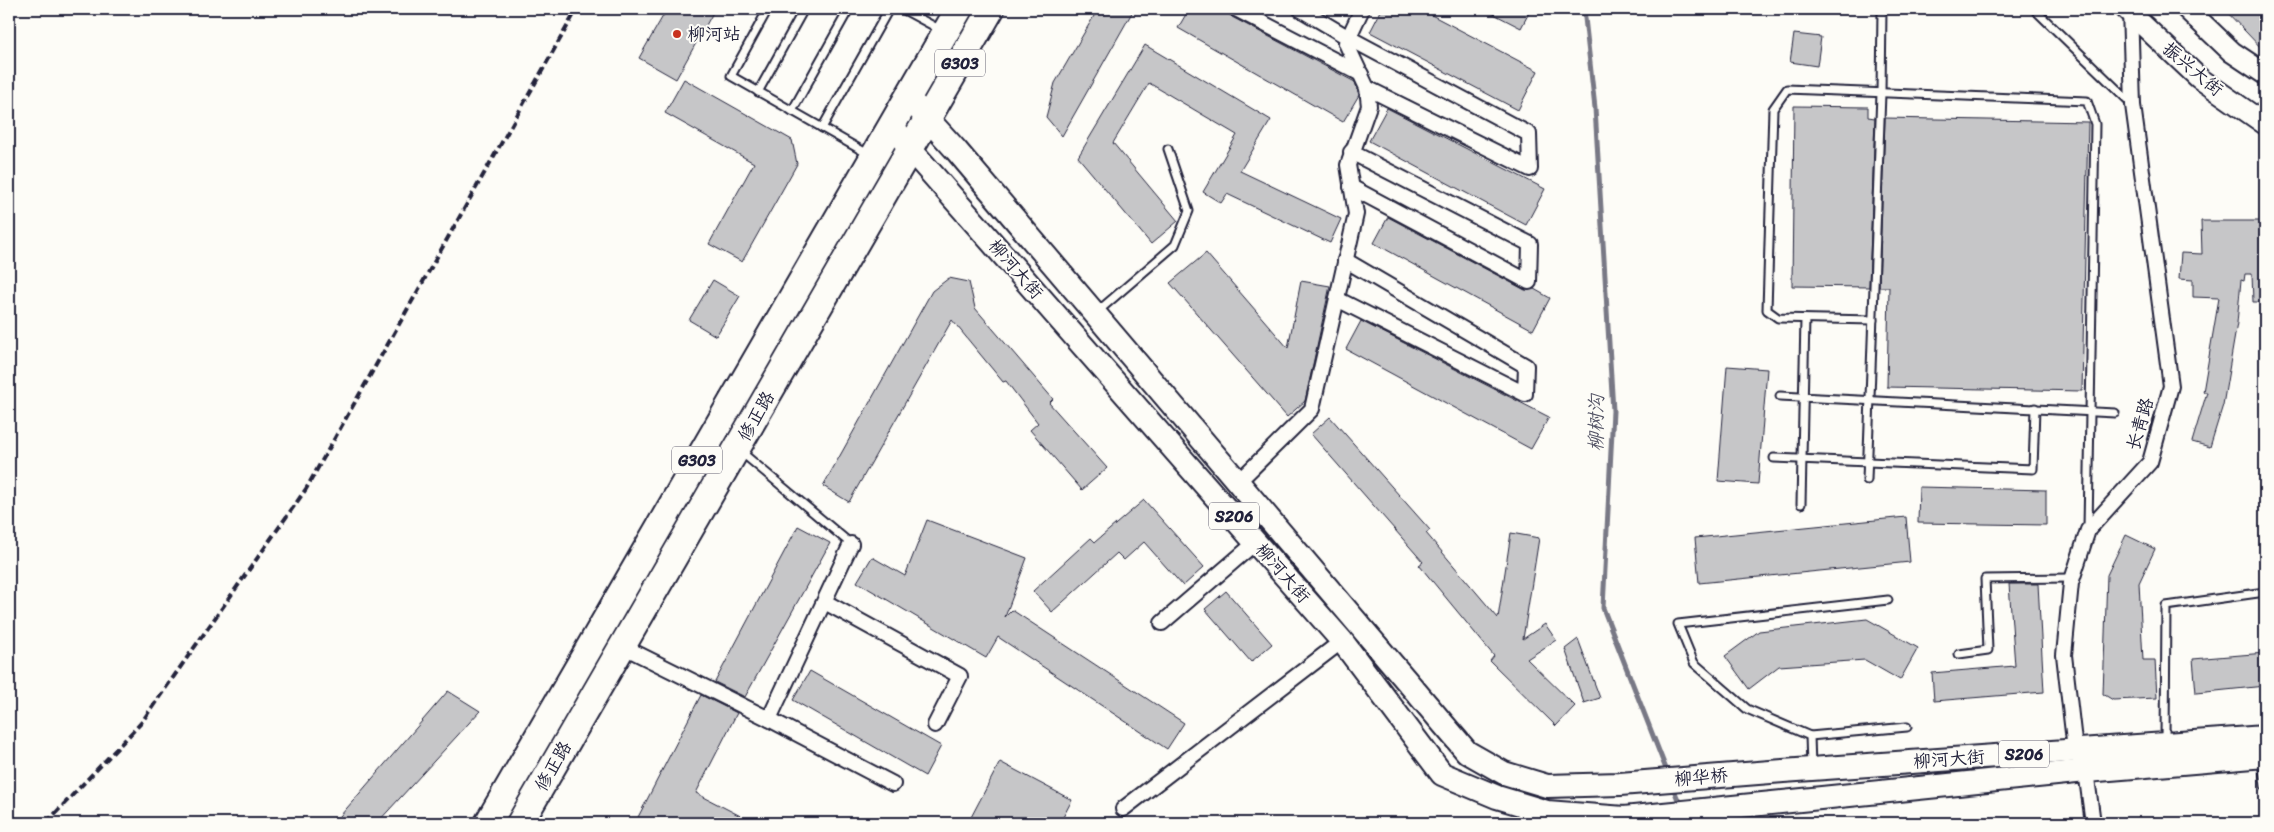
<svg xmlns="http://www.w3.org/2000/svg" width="2274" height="832" font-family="Sriracha,'LXGW WenKai TC',sans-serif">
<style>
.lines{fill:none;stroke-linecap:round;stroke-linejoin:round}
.stream{stroke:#787885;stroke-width:5}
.building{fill:#c6c6c8;stroke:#22223b}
.lane-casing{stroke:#22223b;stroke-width:11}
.street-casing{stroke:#22223b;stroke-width:18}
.secondary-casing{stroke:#22223b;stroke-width:24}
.primary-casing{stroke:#22223b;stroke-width:26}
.highway-casing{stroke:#22223b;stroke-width:30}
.lane{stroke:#fdfcf7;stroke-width:7}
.street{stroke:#fdfcf7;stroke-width:14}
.secondary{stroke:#fdfcf7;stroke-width:20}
.primary{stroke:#fdfcf7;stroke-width:22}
.highway{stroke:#fdfcf7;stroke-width:26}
.rail{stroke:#22223b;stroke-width:4;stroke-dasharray:8 4;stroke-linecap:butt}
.poi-dot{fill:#c8321e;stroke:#fdfcf7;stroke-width:2}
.labels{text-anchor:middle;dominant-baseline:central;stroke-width:4;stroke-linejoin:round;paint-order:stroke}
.shield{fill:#fdfcf7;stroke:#646373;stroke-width:1}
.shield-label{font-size:16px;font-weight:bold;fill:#22223b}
.poi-label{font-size:18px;fill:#22223b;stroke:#fdfcf7;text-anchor:start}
.street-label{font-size:18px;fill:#22223b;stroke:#fdfcf7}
.water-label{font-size:19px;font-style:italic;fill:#545466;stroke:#fdfcf7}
</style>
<rect width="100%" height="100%" fill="#fdfcf7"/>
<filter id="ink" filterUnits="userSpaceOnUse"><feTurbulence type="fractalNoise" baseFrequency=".02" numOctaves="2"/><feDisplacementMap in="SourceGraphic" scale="10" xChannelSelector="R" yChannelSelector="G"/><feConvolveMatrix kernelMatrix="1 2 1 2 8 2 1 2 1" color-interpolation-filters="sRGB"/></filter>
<g filter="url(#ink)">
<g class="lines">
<g class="stream">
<polyline points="1584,9 1595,108 1613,411 1603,608 1668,774"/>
<polyline points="1672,785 1681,807"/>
</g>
</g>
<g class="building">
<polygon points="667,9 715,9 676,79 639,58"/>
<polygon points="1098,9 1134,9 1062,136 1046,117 1055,83"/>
<polygon points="1189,9 1225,9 1232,17 1355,82 1359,95 1343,122 1178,28"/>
<polygon points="1382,9 1420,9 1538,71 1518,110 1370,32"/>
<polygon points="1484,9 1531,9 1521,28"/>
<polygon points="2224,9 2265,9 2265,52"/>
<polygon points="1794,34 1821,37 1817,66 1790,62"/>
<polygon points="1145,45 1271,120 1240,171 1341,219 1330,243 1227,194 1221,203 1203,192 1237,135 1149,83 1113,143 1178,221 1151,244 1078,157"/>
<polygon points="684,79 792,140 797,164 742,262 709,244 754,163 665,113"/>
<polygon points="1794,106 1868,107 1868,117 1875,118 1869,287 1792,286"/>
<polygon points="1387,108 1545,189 1526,225 1369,141"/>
<polygon points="1885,118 2088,122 2082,391 1887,387 1889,287 1879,287"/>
<polygon points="1388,217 1525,290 1534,289 1550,298 1533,330 1374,243"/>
<polygon points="2201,221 2265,221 2265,302 2253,302 2252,274 2245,274 2244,281 2241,280 2237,323 2223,405 2210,447 2192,442 2207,392 2203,392 2219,298 2193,297 2193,280 2179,279 2181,253 2202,254"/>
<polygon points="1206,253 1288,348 1301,281 1330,286 1305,401 1287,417 1170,283"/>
<polygon points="949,278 969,282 975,308 1053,399 1049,403 1107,468 1082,490 1030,430 1038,423 1006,381 1003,382 952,320 849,502 823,486 932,291"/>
<polygon points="713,280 740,296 716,336 689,320"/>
<polygon points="1361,321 1549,417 1531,449 1346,349"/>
<polygon points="1727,366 1767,369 1758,484 1718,481"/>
<polygon points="1330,417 1430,530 1426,533 1498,618 1511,533 1539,538 1523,639 1545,624 1556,640 1527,659 1575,706 1556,726 1490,661 1494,656 1419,565 1423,562 1311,434"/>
<polygon points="1919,487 2046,490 2046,525 1918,523"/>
<polygon points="1144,500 1204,567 1183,586 1144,542 1124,560 1117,553 1052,612 1033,591 1091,538 1095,542"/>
<polygon points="1906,517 1910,562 1699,583 1695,538"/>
<polygon points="927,520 1027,558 1005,617 1012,610 1184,723 1167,749 998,637 986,658 857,582 872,557 905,576"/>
<polygon points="798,526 830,543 745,697 715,682"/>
<polygon points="2126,535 2155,549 2139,583 2143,660 2155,660 2157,698 2113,700 2103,694 2107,575"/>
<polygon points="2009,584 2038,584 2044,692 1934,701 1932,673 2015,666"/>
<polygon points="1226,591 1272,644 1251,662 1205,609"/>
<polygon points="1867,619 1918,648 1900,680 1865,660 1779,666 1749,689 1725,656 1759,631"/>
<polygon points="1578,639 1600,698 1584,703 1565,649"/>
<polygon points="2265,653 2265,686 2196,693 2193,659"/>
<polygon points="810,671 941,746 925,776 793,700"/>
<polygon points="448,691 480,711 377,823 334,823"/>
<polygon points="701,695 737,713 696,793 754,823 635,823"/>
<polygon points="1000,762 1072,800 1060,823 968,823"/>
</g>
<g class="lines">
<g class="lane-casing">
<g id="lane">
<polyline points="768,9 731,76 870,155"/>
<polyline points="902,9 941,30"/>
<polyline points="2034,9 2133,105"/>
<polyline points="758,92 804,9"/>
<polyline points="792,111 849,9"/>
<polyline points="822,128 889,9"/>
<polyline points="1097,312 1175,245 1189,211 1168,149"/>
<polyline points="1873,320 1778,318 1767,310 1773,109 1787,89 2087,101 2095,124 2088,528"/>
<polyline points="1780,396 2115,413"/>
<polyline points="740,451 851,544"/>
<polyline points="1774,458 2033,469 2035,408"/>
<polyline points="1867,480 1881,93 1882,9"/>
<polyline points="1801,504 1805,319"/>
<polyline points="1888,600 1678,624 1694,663 1747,709 1810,736 1907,727"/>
<polyline points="1959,654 1988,650 1985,579 2072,578"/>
<polyline points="1810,736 1811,766"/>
<polyline points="2165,741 2166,606 2265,592"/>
<polyline points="2262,760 2265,786"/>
</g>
</g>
<g class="street-casing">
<g id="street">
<polyline points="1236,9 1361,74"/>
<polyline points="1300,9 1349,38 1529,134 1530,169 1367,88"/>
<polyline points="1351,152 1530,244 1529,282 1351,187"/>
<polyline points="1337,299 1525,394 1526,366 1345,260"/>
<polyline points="1238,482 1312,409 1356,214 1348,165 1369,106 1367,88 1346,43 1362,9"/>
<polyline points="851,544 769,719 893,784"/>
<polyline points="825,602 960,676 935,725"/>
<polyline points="1162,623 1256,542"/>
<polyline points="622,646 769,719"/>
<polyline points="1123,809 1342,641"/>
<polyline points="1523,823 1527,806"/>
<polyline points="2093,823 2086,771 2075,750 2064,655 2071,583 2088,530 2150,462 2171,386 2133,105 2130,9"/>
</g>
</g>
<g class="secondary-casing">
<g id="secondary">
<polyline points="2126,9 2199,78 2265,124"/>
<polyline points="2187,9 2232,52 2265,74"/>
</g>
</g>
<g class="primary-casing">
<g id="primary">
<polyline points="916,106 956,150 1467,752 1504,773 1547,786 1620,784 1783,771 2265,737"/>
<polyline points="891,124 911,150 1342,641 1442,774 1497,797 1547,812 1624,818 2086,771 2265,756"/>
</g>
</g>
<g class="highway-casing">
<g id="highway">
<polyline points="488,823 959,9"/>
<polyline points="520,823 991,9"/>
</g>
</g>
<use href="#lane" class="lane"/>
<use href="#street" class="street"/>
<use href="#secondary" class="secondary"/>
<use href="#primary" class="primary"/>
<use href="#highway" class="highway"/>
<polyline class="rail" points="46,823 141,723 306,489 577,9"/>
</g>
</g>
<circle class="poi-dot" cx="677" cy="34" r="5"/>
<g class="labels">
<g class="shield">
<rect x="935" y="49.5" width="50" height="27" rx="4"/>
<rect x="672" y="446.5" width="50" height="27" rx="4"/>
<rect x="1209" y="502.5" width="50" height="27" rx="4"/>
<rect x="1999" y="740.5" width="50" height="27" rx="4"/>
</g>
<g class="shield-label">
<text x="960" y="63">G303</text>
<text x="697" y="460">G303</text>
<text x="1234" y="516">S206</text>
<text x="2024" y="754">S206</text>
</g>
<g class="poi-label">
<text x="687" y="34">柳河站</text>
</g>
<g class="street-label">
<text transform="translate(2193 69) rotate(40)">振兴大街</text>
<text transform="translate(1016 269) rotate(49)">柳河大街</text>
<text transform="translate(756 416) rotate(-60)">修正路</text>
<text transform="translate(2140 424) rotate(-74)">长青路</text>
<text transform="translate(1283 573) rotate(49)">柳河大街</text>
<text transform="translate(1949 759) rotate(-4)">柳河大街</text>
<text transform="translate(553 766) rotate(-60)">修正路</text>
<text transform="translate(1701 777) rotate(-5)">柳华桥</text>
</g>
<g class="water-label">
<text transform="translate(1596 423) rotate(-89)">柳树沟</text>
</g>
</g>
<rect width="2274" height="832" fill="none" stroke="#fdfcf7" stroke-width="30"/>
<rect x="15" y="15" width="2244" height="802" fill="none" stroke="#22223b" stroke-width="2" filter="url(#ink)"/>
</svg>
